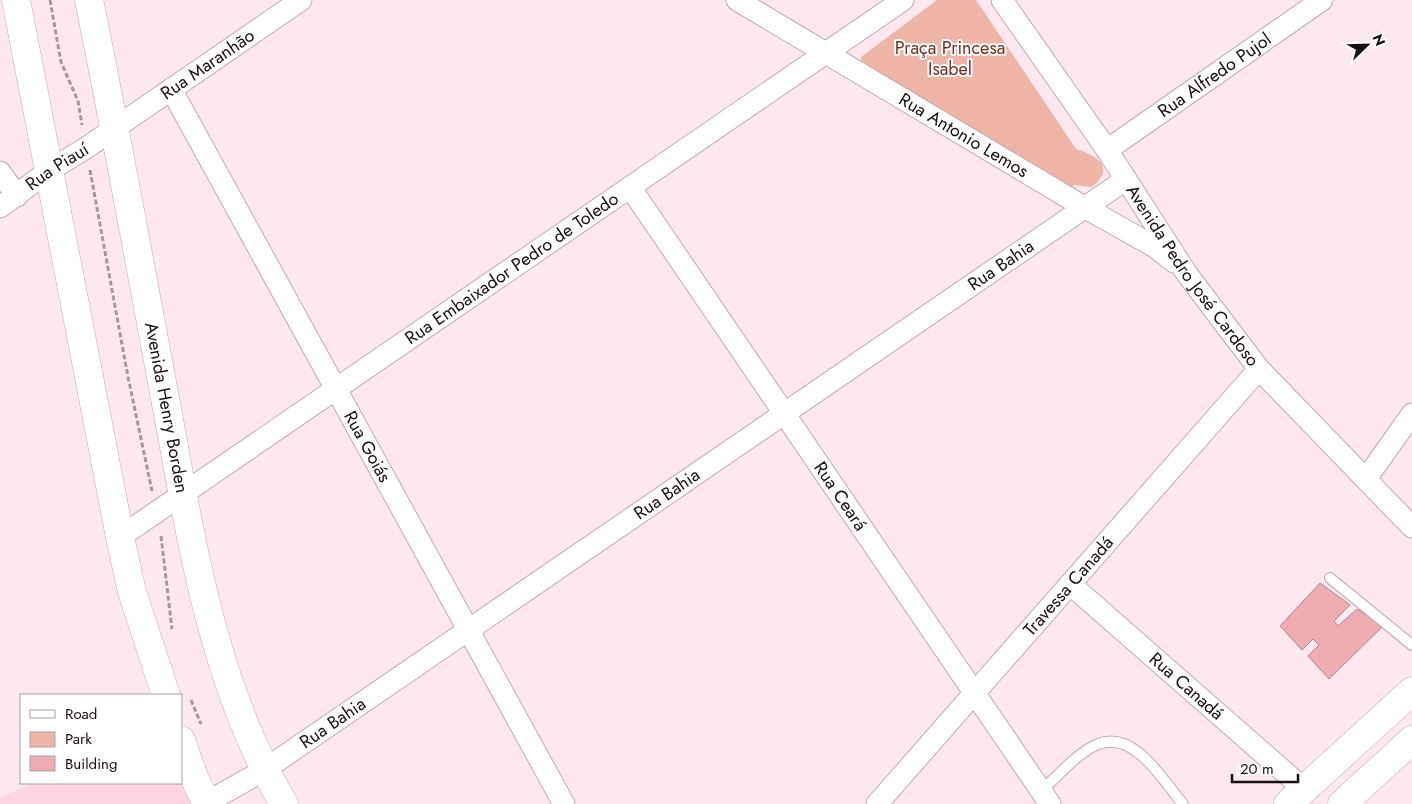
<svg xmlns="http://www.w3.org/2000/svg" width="1412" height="804" font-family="Jost,sans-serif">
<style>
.built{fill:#ffd5e3}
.green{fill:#eeb5a7}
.building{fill:#efadb1;stroke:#aa898a}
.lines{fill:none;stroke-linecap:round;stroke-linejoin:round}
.lane-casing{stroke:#c7a7b1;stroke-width:12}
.street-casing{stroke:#c7a7b1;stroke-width:23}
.secondary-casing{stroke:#c7a7b1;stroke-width:29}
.path{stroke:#a7969c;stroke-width:3;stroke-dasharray:5 2.5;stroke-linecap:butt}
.lane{stroke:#fff;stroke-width:10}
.street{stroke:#fff;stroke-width:21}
.secondary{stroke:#fff;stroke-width:28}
.labels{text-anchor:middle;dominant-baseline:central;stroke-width:4;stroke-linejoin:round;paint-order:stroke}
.park-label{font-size:18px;fill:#782e1d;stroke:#fff}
.street-label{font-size:18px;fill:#190e12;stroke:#fff}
</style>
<rect width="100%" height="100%" fill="#fde8ef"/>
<polygon class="built" points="181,776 196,804 0,804 0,797 36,783 181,783"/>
<path class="green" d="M937 0H976L1076 149C1098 156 1116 167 1092 187L1074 185 1069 192 862 70 861 57Z"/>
<polygon class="building" points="1320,583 1350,605 1334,621 1338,626 1357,609 1383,626 1329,679 1308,656 1319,645 1313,639 1302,650 1280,626"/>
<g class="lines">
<g class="lane-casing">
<g id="lane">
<polyline points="1330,578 1412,645"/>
<path d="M1042 790C1058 776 1077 753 1098 744 1135 730 1163 781 1183 804"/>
</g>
</g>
<g class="street-casing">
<g id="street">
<path id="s1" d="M737 0 1084 207 1155 247 1174 262"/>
<path id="s2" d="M1002 0 1107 150 1187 274 1259 369 1412 527"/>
<path id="s3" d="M171 89 564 804"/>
<path id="s4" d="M1107 150 1322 0"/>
<polyline points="0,172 17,196"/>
<path id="s5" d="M630 187 1050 804"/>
<path id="s6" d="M0 207 50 170 86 148 301 0"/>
<polyline points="1366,479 1412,414"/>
<path id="s7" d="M120 537 903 0"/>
<path id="s8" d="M1070 584 1304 789"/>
<path id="s9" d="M206 803 264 770 1125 180"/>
<path id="s10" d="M877 804 1259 369"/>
</g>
</g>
<g class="secondary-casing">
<g id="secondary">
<polyline points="16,0 120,537 132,592 166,695"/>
<path id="s11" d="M89 0C116 132 140 265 165 398 191 537 211 681 284 804"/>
<polyline points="181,740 193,775 207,804"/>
<polyline points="1288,804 1412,691"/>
<polyline points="1342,804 1412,740"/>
</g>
</g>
<g class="path">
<polyline points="50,0 61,62 78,101 82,125"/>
<polyline points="90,170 128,377 152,491"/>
<polyline points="161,536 172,629"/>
<polyline points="191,700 201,724"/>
</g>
<use href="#lane" class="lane"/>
<use href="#street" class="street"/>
<use href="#secondary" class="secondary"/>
</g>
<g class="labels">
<g class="park-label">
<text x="950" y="48">Praça Princesa<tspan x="950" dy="21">Isabel</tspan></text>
</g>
<g class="street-label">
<text stroke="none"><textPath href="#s6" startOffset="252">Rua Maranhão</textPath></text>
<text stroke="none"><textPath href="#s4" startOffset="131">Rua Alfredo Pujol</textPath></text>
<text stroke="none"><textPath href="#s1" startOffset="264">Rua Antonio Lemos</textPath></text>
<text stroke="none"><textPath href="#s6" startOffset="70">Rua Piauí</textPath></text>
<text stroke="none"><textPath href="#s9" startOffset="960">Rua Bahia</textPath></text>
<text stroke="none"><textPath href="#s7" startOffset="475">Rua Embaixador Pedro de Toledo</textPath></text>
<text stroke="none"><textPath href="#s2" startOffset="335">Avenida Pedro José Cardoso</textPath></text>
<text stroke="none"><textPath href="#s11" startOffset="415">Avenida Henry Borden</textPath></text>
<text stroke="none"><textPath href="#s3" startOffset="408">Rua Goiás</textPath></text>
<text stroke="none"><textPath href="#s9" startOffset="555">Rua Bahia</textPath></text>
<text stroke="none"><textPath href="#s5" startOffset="374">Rua Ceará</textPath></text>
<text stroke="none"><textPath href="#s10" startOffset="290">Travessa Canadá</textPath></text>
<text stroke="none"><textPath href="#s8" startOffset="155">Rua Canadá</textPath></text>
<text stroke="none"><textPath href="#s9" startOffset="150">Rua Bahia</textPath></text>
</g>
</g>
<rect x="20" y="694" width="162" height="90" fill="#ffffff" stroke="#a39fa0"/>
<rect x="30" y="710" width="25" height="8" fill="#ffffff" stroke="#a39fa0"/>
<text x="65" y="719" font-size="15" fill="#190e12">Road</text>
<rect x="30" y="732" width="25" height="15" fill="#eeb5a7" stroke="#a39fa0"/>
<text x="65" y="744" font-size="15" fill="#190e12">Park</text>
<rect x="30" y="756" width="25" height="15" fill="#efadb1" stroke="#a39fa0"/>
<text x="65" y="769" font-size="15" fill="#190e12">Building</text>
<g transform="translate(1367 45) rotate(67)" stroke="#ffffff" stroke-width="4" paint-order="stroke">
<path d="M0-4L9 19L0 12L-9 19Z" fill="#190e12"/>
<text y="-8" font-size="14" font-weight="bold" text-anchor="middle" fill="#190e12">N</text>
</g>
<path d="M1232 774v8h66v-8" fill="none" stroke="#190e12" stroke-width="2.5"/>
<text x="1240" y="774" font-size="15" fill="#190e12" stroke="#ffffff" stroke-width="4" paint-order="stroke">20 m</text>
</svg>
